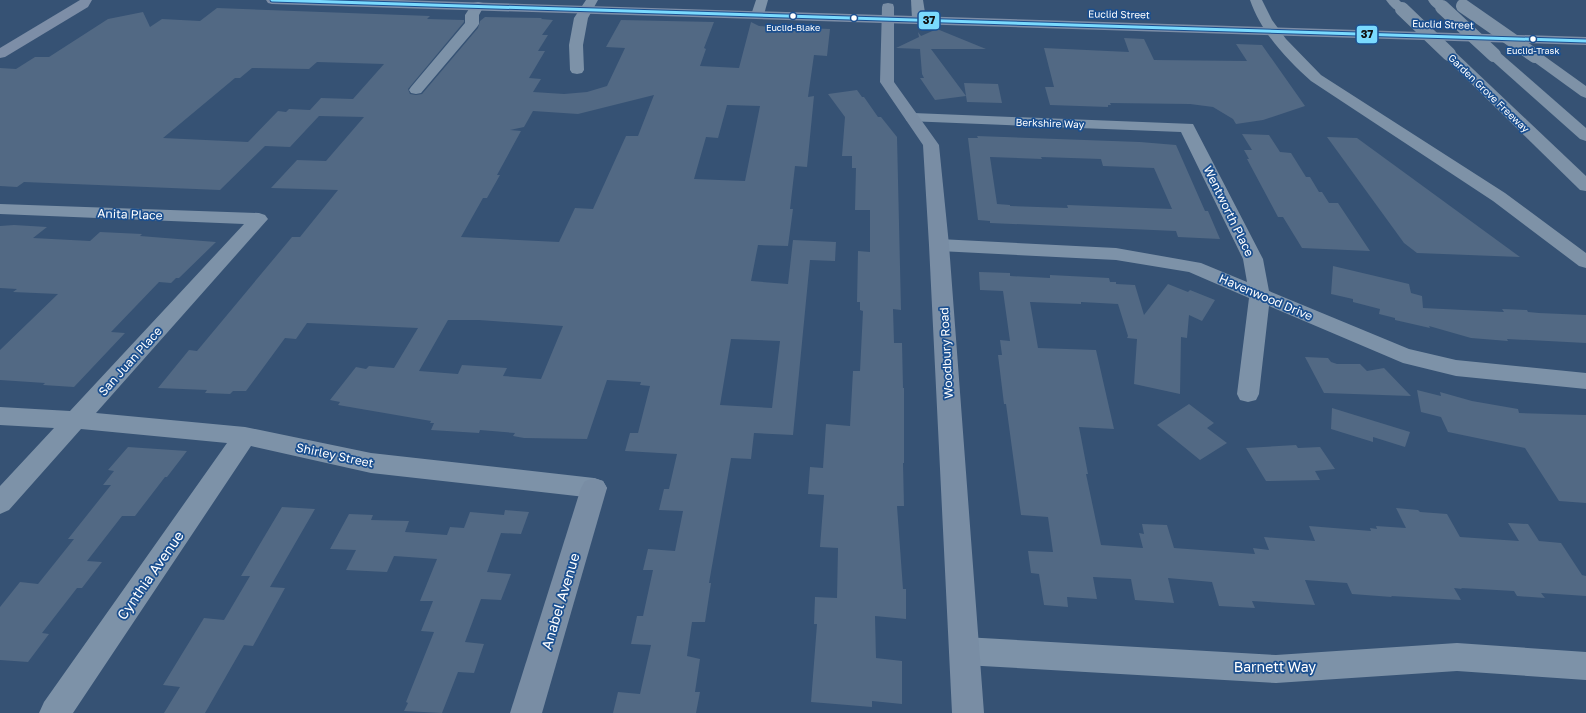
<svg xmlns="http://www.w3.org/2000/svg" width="1586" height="713" font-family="'Golos Text',sans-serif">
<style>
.building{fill:#526984;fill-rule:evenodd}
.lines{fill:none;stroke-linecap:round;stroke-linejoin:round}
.street{fill:#7d92a8;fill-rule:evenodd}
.secondary{fill:#798da4;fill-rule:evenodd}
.primary{fill:#7d8ea7;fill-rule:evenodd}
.highway{fill:#7e92a7;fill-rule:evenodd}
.highway-bridge{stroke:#7e92a7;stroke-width:14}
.bus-1-casing{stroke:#1b4f8f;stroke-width:5}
.bus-1{stroke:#7adafe;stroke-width:3}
.bus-dot{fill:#fff;stroke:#1b4f8f;stroke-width:1.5}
.labels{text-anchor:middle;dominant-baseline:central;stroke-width:3.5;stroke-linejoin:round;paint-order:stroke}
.far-bus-label{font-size:9px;fill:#fff;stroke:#1b4f8f}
.far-street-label{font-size:10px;fill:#fff;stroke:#1b4f8f}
.street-label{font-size:12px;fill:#fff;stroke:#1b4f8f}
.near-street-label{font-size:14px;fill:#fff;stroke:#1b4f8f}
.line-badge{stroke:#1b4f8f;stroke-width:1.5}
.pale-badge-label{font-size:11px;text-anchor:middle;font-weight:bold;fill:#111}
</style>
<rect width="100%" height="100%" fill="#365274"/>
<g class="building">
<path d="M217 8 430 16 427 19 464 20V22L408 89 410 94 416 95 422 94 478 28 480 21 485 17 542 18 541 19 553 20 542 35H548L538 51H545L529 78 541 79 533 92 564 94 587 92 607 86 625 48 606 47 621 20 714 22 704 48 706 49 700 66 739 68 751 22 759 26 830 29 827 56 814 55 808 97 814 96 807 167 795 166 790 209H793L788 246 758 245 751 281 788 284 793 240 836 242 835 261 810 260 793 435 754 433 751 459 731 458 709 583H711L705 622H692L687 656 700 659 695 692H700L696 713H613L618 692 640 694 651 645 631 644 637 616H643L653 570H643L648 549 675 551 683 511 659 510 664 489H669L677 454 625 451 630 433H638L650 386 640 385 641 382 607 380 587 439 524 438 513 436 515 433 480 430 479 433 431 430 434 423H430L431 421 338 405 340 402 330 400 356 367 366 369 369 366 394 368 418 328 307 323 296 339 285 338 246 391H233L230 394 205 393 207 390 158 388 189 350 197 351 292 237H300L338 190 271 188 297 160 326 161 364 117 319 116 290 147 265 146 220 190 24 182 17 187 0 186V68L16 69 35 57H49L108 19 143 12 150 27 162 19 200 21ZM317 62 384 64 353 99 321 98 310 110 289 109 286 112 278 111 248 142 163 138 235 78H240L252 68 309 69ZM654 95 638 136H626L593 209 575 208 559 242 461 237 483 198H487L500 175H497L521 131 510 130 524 127 533 111 578 114ZM727 105 760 106 745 181 694 179 706 137 718 138ZM448 320H479L563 326 541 379 503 376 507 368 462 365 458 374 419 371ZM731 339 780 341 772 408 720 405Z"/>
<polygon points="937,29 986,49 931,49 966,96 935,100 920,78 924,78 922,74 920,49 896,48 919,37 918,32 921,36"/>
<polygon points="1124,38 1144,39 1154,60 1247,61 1236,44 1262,45 1305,106 1263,120 1236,124 1233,119 1213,107 1190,104 1110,103 1111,105 1108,105 1108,107 1050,105 1045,87 1054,87 1044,48 1129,52"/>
<polygon points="964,83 998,84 1002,103 967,102"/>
<polygon points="857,90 862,97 864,97 878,117 881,117 897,137 901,310 893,309 894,343 902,343 903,388 904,388 904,463 903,463 904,506 897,506 903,589 906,589 906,619 875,616 876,658 902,661 902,704 872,701 872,707 811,702 817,624 814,624 815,597 837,598 838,548 820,547 824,495 808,494 810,467 823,468 826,424 850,426 853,371 860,371 863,311 860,310 860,302 857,302 858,251 870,252 870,210 855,210 856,168 852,168 852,156 842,156 845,117 828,94"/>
<polygon points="1242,134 1269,135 1280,152 1291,153 1306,177 1310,177 1319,192 1322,192 1329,203 1338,203 1370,251 1302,248 1283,217 1278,217 1247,159 1249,159 1244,150 1252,150"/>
<path d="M977 136 1140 142 1176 145 1205 211H1208L1220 239 1178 237 1176 231 990 223V221L978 220 968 138H978ZM990 157 1042 159 1041 157 1101 159 1103 166 1154 168 1172 209 1067 205 1068 208 1010 206V205L997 204Z"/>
<polygon points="1327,137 1357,138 1520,257 1417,253 1404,243"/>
<polygon points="14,225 47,227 33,238 90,241 100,232 142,234 140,236 216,242 179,278 176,278 171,283 159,282 111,332 125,333 74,387 43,385 45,383 0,380 0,350 58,294 13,292 17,289 0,288 0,226"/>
<polygon points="1333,266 1409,284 1411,293 1422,296 1423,308 1504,312 1502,309 1527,310 1528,312 1539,313 1586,315 1586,343 1507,339 1508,341 1471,338 1429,326 1430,328 1395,320 1395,318 1379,314 1380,309 1353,302 1353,299 1331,294"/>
<polygon points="979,272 1010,273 1010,276 1050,278 1050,275 1109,278 1110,282 1116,282 1116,284 1135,285 1144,315 1168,284 1188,292 1190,290 1215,300 1202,321 1189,315 1187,338 1181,337 1180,394 1134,384 1137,339 1127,338 1128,336 1118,304 1081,302 1081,304 1030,302 1038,348 1096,350 1114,429 1079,427 1088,474 1086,474 1101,545 1143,548 1139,533 1144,534 1142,524 1167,525 1174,548 1255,554 1253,548 1269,550 1264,537 1315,541 1309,526 1371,531 1370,528 1377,529 1376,526 1406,528 1396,508 1418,510 1420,512 1447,514 1460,537 1519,541 1508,523 1528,524 1539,541 1561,543 1582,575 1586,576 1586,596 1541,593 1545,598 1517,596 1514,591 1461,588 1462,589 1454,588 1461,600 1391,596 1392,597 1352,594 1347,583 1305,580 1315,605 1252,601 1255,608 1219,606 1212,582 1168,578 1174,603 1135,600 1131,579 1093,577 1097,599 1067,597 1068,607 1044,605 1039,574 1031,573 1028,551 1053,552 1048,517 1021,515 1006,404 1004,404 998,355 1002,355 1000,340 1010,341 1003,291 980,290"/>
<polygon points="1305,357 1328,358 1331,362 1337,364 1360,364 1367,371 1384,368 1411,396 1324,393"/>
<polygon points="1417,390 1441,396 1440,392 1472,401 1518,409 1519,413 1586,415 1586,503 1559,501 1525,448 1448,432 1441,417 1421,412"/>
<polygon points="1189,404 1214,423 1207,428 1227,443 1200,460 1157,425"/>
<polygon points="1332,408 1410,432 1405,447 1373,437 1373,442 1331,429"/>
<polygon points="1296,445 1298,448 1320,447 1335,469 1315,471 1320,480 1266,481 1246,448"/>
<polygon points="128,447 187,451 167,477 165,477 135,516 122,516 87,561 102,562 82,588 77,588 42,633 49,634 28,662 0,660 0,607 20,582 38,584 74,539 68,539 111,485 103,485 114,471 108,470"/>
<polygon points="282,507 315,509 270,587 285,588 253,646 244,645 205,713 164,713 180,687 163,685 204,618 224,620 250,576 241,576"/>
<polygon points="505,510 529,512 521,534 501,533 487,572 511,574 501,600 481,599 465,642 484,644 474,673 458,672 442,713 404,711 408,703 406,702 434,632 421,631 433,601 420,601 437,559 394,556 387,572 346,570 356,550 330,549 349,514 373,515 371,520 409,521 405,532 447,535 450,527 464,528 470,512 504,515"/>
</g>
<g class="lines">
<g class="street">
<polygon points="586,0 598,0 588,18 583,45 584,70 582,73 577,74 572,73 570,70 569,45 574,18"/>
<polygon points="756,0 768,0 763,18 753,18 751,15"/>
<polygon points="911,0 923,0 926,19 924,22 914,22 912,19"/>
<polygon points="478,2 483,3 484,6 479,15 479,24 477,27 421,93 416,94 411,93 409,90 411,87 465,23 465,15 473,3"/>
<polygon points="913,113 1193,124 1263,259 1269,291 1409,349 1456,360 1586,373 1586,389 1456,376 1403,363 1269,306 1259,394 1256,400 1248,402 1240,400 1237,394 1249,298 1189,272 1116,260 939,251 932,249 929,245 932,241 939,239 1116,248 1201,263 1247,282 1243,259 1181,132 907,121 905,118 907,115"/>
<polygon points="0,204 259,213 265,215 268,219 96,413 245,427 371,453 594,478 603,481 607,488 603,495 594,498 371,473 251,446 73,713 39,713 44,702 227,443 81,429 9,510 0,514 0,486 54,428 0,425 0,407 70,411 244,224 0,214"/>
<polygon points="964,637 1276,655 1457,643 1586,652 1586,680 1457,671 1276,683 964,665 953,661 949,651 953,641"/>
</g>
<g class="secondary">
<polygon points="888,3 893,4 894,7 894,82 939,145 949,245 984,713 952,713 929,245 923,145 880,82 882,7 883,4"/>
<polygon points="594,478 603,481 607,488 542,713 510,713 581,488 585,481"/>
</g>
<g class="primary">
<polygon points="80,0 92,0 88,7 5,57 0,58 0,48"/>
<polygon points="266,0 398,0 1586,37 1586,45 272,4 268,3"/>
</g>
<g class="highway">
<path d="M1250 0H1262L1272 20 1286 39 1321 75 1505 193 1586 253V268L1579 266 1493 201 1311 81C1286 59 1261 32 1250 0Z"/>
<path d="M1386 0H1399L1408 9 1407 12C1397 14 1391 7 1386 0Z"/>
<path d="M1428 0H1442L1448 7 1447 10C1438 12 1432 7 1428 0Z"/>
<polygon points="1449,50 1454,51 1586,176 1586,191 1580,190 1444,57 1442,54 1444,51"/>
<polygon points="1494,51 1499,52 1586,128 1586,141 1580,139 1489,58 1487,55 1489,52"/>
<polygon points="1535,52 1540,53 1586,86 1586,98 1581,96 1530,59 1528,56 1530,53"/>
</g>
<g class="highway-bridge">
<polyline points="1463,6 1535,56"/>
<polyline points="1442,7 1494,55"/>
<polyline points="1402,9 1449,54"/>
</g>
<g class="bus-1-casing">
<polyline id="bus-1" points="272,0 1586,41"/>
</g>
<use href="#bus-1" class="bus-1"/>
</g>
<g class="bus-dot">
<circle cx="793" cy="16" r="3.5"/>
<circle cx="854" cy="18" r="3.5"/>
<circle cx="1533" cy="39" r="3.5"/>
</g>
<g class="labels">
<g class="far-bus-label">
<text x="793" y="27">Euclid-Blake</text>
<text x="1533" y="50">Euclid-Trask</text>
</g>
<g class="far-street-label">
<text transform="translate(1119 14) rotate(1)">Euclid Street</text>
<text transform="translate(1443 24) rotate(2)">Euclid Street</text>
<text transform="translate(1489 93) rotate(44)">Garden Grove Freeway</text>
<text transform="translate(1050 123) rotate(2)">Berkshire Way</text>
</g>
<g class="street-label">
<text transform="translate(1229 211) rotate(64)">Wentworth Place</text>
<text transform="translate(130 214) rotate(2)">Anita Place</text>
<text transform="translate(1266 297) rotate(23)">Havenwood Drive</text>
<text transform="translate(946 353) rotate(-93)">Woodbury Road</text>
<text transform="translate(130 361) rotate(-48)">San Juan Place</text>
<text transform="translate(335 455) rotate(12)">Shirley Street</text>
</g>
<g class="near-street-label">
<text transform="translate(150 575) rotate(-55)">Cynthia Avenue</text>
<text transform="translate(560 601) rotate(-73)">Anabel Avenue</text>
<text x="1275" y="666">Barnett Way</text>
</g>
</g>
<g class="line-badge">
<rect x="918" y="11" width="22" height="19" rx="4" fill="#7adafe"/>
<rect x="1356" y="25" width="22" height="19" rx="4" fill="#7adafe"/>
</g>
<g class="pale-badge-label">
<text x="929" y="24">37</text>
<text x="1367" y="38">37</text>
</g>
</svg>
